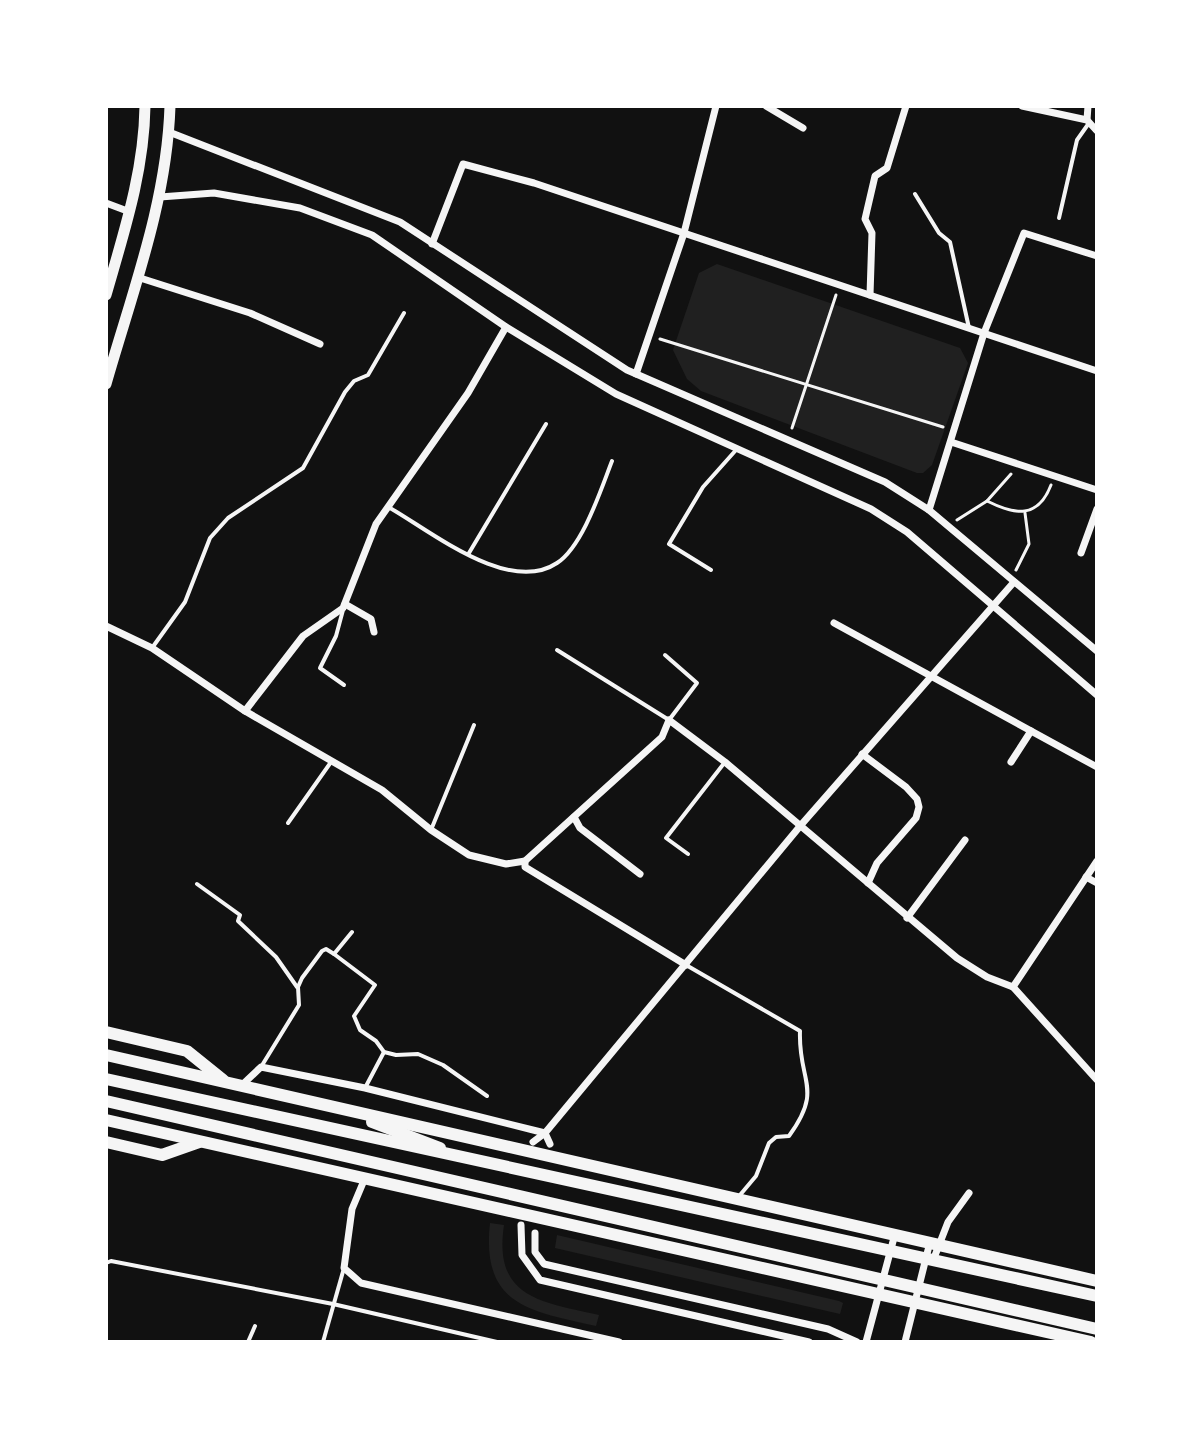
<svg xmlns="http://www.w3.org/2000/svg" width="1203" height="1448" font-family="Roboto,sans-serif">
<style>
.green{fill:#202020}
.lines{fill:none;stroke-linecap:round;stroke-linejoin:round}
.path{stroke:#f5f5f5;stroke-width:3}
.service{stroke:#f5f5f5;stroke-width:4}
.minor{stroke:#f5f5f5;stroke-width:7}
.primary{stroke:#f5f5f5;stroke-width:11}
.trunk{stroke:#f5f5f5;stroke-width:12}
</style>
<rect width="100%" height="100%" fill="#111"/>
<g class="green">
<polygon points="717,264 960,348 968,363 932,465 923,473 917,473 701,391 687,379 673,350 699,273"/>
<path d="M490 1223 504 1225C493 1298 541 1302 599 1315L596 1326C530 1311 481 1306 490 1223Z"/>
<polygon points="557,1235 839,1301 843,1303 840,1314 555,1248"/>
</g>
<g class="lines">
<g class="path">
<polyline points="660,339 943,427"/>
<polyline points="792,428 836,295"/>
<path d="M987 501C1015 515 1038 519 1051 485"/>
<polyline points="957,520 987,501 1011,474"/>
<polyline points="1016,570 1029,544 1025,513"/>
</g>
<g class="service">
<polyline points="915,194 939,233 950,242 969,328"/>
<polyline points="1059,218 1077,140 1089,123"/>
<path d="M390 508C432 532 509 595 557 563 583 546 601 489 612 461"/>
<polyline points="469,553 546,424"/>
<polyline points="711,570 669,544 703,487 736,450"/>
<polyline points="343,610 336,636 320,668 344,685"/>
<polyline points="152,648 185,602 210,538 228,518 303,468 345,392 354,381 368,375 404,313"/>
<polyline points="557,650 669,720 697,683 665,655"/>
<polyline points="288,823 331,762"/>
<polyline points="431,830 474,725"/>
<polyline points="688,854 666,838 725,762"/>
<polyline points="197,884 240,915 238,921 276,957 297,987"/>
<polyline points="334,954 375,985 354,1016 360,1030 376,1041 384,1052 396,1055 418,1054 443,1065 487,1096"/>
<path d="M686 965 800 1031C798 1082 824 1088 789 1136L776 1137 769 1143 756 1176 740 1195"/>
<polyline points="261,1067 299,1005 298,987 302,978 322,951 326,949 334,954 352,932"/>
<polyline points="365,1088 384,1052"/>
<polyline points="106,1263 111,1261 333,1304 497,1342"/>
<polyline points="248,1342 255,1326"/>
<polyline points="323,1342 344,1268"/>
</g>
<g class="minor">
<polyline points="766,106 803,128"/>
<polyline points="1022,106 1087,120 1097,131"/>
<polyline points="1087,120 1088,106"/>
<polyline points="169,132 400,222 627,370 885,482 929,510 1097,651"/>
<polyline points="160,197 214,193 300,208 372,235 506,327 616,394 871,509 907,532 1097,695"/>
<polyline points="106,203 130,212"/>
<polyline points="432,244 463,164 534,183 1097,371"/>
<polyline points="137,277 250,313 320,344"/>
<polyline points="870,295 872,233 865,219 875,176 887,168 906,106"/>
<polyline points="636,374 684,233 716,106"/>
<polyline points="951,442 1097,490"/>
<polyline points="929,510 984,333 1024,233 1097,256"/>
<polyline points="1081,553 1097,509"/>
<polyline points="345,604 371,619 374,632"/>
<polyline points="834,623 1097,767"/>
<polyline points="106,626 152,648 245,711 382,790 431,830 469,855 506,864 525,861 662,737 669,720 725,762 957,958 987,977 1013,987 1097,1080"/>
<polyline points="245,711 303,636 343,608 376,524 468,393 506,327"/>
<polyline points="862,754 906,787 917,799 919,807 916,818 877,863 868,883"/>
<polyline points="1011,762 1031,731"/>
<polyline points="574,817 580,828 640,874"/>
<polyline points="525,861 525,867 686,965"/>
<polyline points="1086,877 1097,883"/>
<polyline points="907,918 965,840"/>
<polyline points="1013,987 1097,861"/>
<polyline points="242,1085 261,1067 365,1088 545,1133"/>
<polyline points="545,1133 550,1144"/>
<polyline points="533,1142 545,1133 801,825 1014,582"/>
<polyline points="365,1178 352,1209 344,1268 361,1283 619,1342"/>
<polyline points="521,1225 522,1255 540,1280 809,1342"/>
<polyline points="535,1233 535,1252 544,1264 828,1329 857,1342"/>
<polyline points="934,1258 948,1222 969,1193"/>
<polyline points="866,1342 895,1234"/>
<polyline points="905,1342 930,1242"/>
</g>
<g class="primary">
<path d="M106 295C124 232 144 172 145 106"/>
<path d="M106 384C132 293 167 202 170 106"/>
</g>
<g class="trunk">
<polyline points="106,1032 187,1051 223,1080"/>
<polyline points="106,1055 1097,1281"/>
<polyline points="106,1079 1097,1296"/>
<polyline points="106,1101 1097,1329"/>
<polyline points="106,1120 1091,1342"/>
<polyline points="372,1122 440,1148"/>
<polyline points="106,1142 162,1155 199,1142"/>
</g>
</g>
<rect width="1203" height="1448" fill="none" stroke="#ffffff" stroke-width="216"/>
</svg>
